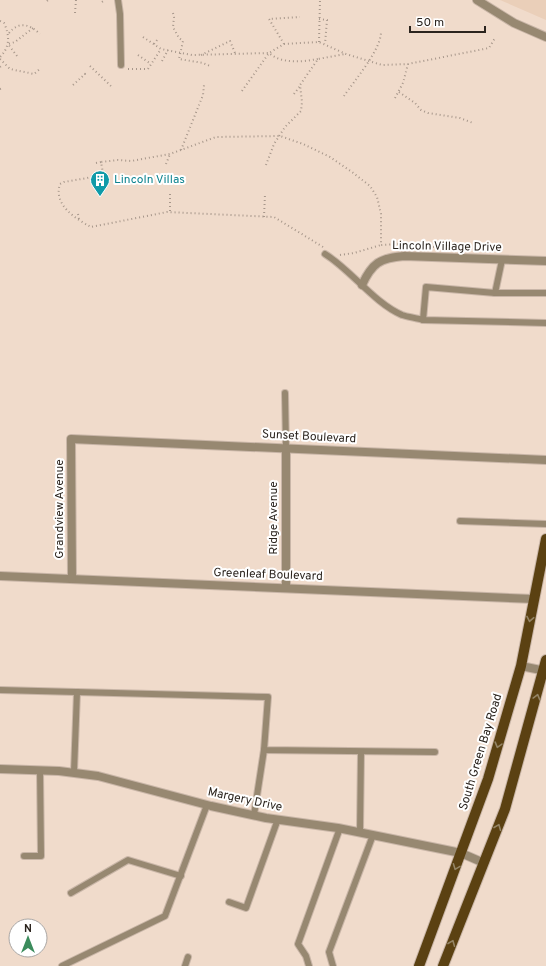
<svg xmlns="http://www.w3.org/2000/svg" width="546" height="966" font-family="Overpass,sans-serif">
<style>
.built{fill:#eacfb9}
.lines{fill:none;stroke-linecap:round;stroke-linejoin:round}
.service-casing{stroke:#c9b6a8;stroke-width:8}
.minor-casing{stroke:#c9b6a8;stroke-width:10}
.tertiary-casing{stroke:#c9b6a8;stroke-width:10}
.primary-casing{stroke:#c9b6a8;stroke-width:12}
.path{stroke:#a7978b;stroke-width:2;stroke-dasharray:1 3;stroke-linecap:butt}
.service{stroke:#978871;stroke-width:6}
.minor{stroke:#978871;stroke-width:8}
.tertiary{stroke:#978871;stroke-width:8}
.primary{stroke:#5b4112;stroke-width:10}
.oneway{stroke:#948465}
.labels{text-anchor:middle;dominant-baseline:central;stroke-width:4;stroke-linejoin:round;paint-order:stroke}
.culture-label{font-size:12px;fill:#0d838f;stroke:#fff;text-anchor:start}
.street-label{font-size:12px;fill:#2b241e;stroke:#fff}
</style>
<rect width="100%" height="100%" fill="#f0dbcb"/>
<polygon class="built" points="500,0 546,0 546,20"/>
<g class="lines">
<g class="service-casing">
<g id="service">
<polyline points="118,0 120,14 121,65"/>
<path d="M325 254C351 270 374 303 402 315 408 317 416 318 423 320"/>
<polyline points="495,293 502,260"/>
<polyline points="546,293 495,293 426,287 423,320 546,323"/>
<polyline points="285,393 286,448"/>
<polyline points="460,521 546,524"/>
<polyline points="0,690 268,697 264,750 435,752"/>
<polyline points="74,772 77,692"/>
<polyline points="254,815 264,750"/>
<polyline points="360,832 361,752"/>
<polyline points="24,856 41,856 40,770"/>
<polyline points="71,893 128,860 181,876"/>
<polyline points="229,902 246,908 278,819"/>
<polyline points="62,966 165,916 207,805"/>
<polyline points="185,966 188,957"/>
<polyline points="309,966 306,956 298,944 340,828"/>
<polyline points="333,966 329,952 373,835"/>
</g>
</g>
<g class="minor-casing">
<g id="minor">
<path d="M362 285C372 263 380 258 404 256L546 261"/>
<polyline points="286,448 286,587"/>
<polyline points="0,576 534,599"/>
<polyline points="72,579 71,439 546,460"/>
<polyline points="521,666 546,671"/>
<polyline points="0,769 59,771 98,776 211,806 266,818 338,828 461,853 484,863"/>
</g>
</g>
<g class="tertiary-casing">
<polyline id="tertiary" points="477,0 514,23 546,37"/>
</g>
<g class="primary-casing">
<g id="primary">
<polyline points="419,966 488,779 521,666 546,539"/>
<polyline points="443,966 505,809 546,660"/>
</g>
</g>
<g class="path">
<polyline points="47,1 48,0"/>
<polyline points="102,2 105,0"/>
<polyline points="75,13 76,0"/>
<polyline points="173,13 174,17 173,27 179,38 183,41 179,59 203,63 210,66"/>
<polyline points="319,19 327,20 325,44"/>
<path d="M0 21 4 23C10 36 10 47 0 57"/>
<path d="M9 33C19 21 29 24 40 34"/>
<path d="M143 37 161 49 192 55 269 53C282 64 301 62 318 59"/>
<polyline points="319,42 320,0"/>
<polyline points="154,44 157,40"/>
<polyline points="284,44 269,19 300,17"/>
<polyline points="138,55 151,64"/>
<polyline points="201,55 230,41 235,53"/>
<polyline points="17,56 8,44 15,42 33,28"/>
<polyline points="0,59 10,69 34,74 41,68"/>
<polyline points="162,61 168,50"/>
<polyline points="90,66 113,88"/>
<polyline points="0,67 2,65"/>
<polyline points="128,69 148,69 161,49"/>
<polyline points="73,85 85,74 83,73"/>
<polyline points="0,89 3,88"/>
<polyline points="242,91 269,53 284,44 319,42 346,54 382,65 408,64 489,48 495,38"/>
<polyline points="399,92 415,103 421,110 428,113 460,118 473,123"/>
<polyline points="294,94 300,86"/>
<path d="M344 96C354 81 381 50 381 32"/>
<polyline points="395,98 403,83 408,64"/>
<polyline points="181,150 203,95 204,85"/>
<polyline points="96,163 101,162"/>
<polyline points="166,164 170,154"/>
<polyline points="266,165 274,144 285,127 301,111 302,102 300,85 318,59 345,54"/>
<polyline points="170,194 170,212"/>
<polyline points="78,214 79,219"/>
<polyline points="264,217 265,194"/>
<path d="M323 247 274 217 167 212 91 227C76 219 53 205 60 184L64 182 87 178 103 173 101 162 118 160 131 161 170 154 216 137 280 136 303 144 330 157 352 172 370 186 377 197 381 214V245L398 244 435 247"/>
<polyline points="340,255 354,253 381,245"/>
</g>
<use href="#service" class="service"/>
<use href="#minor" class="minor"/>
<use href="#tertiary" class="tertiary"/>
<use href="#primary" class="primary"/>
</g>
<defs><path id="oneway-chevron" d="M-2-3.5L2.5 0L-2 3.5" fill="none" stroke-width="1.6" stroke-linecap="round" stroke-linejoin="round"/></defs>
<g class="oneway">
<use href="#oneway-chevron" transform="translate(530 619) rotate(101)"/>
<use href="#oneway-chevron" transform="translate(537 697) rotate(-75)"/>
<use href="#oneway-chevron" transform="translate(498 745) rotate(106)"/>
<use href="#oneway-chevron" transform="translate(498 827) rotate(-68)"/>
<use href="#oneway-chevron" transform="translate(456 867) rotate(111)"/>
<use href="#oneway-chevron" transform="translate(452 943) rotate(-68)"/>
</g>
<defs>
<g id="building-pin" transform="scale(1)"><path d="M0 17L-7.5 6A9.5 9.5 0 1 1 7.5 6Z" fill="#0f9aa8" stroke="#fff"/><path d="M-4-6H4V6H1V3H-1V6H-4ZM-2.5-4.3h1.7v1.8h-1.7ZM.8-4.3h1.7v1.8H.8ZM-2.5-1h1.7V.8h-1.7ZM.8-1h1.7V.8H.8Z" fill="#fff"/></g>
</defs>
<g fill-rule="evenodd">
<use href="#building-pin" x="100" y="180"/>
</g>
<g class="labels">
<g class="culture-label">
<text x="114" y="180">Lincoln Villas</text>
</g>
<g class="street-label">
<text transform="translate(447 247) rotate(1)">Lincoln Village Drive</text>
<text transform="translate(309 437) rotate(3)">Sunset Boulevard</text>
<text transform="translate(60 509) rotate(-90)">Grandview Avenue</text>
<text transform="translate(274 518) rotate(-90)">Ridge Avenue</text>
<text transform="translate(268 575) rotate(2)">Greenleaf Boulevard</text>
<text transform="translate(481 752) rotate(-73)">South Green Bay Road</text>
<text transform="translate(245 800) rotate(12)">Margery Drive</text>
</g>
</g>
<g transform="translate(28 938)"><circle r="19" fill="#ffffff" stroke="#aaa7a5"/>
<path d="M0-3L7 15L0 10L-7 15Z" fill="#3b8c5c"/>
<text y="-6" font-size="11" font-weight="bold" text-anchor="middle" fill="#2b241e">N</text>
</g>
<path d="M410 26v6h75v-6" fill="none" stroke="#2b241e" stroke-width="2"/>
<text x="416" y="26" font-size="12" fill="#2b241e" stroke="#ffffff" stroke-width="3" paint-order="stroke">50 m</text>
</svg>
